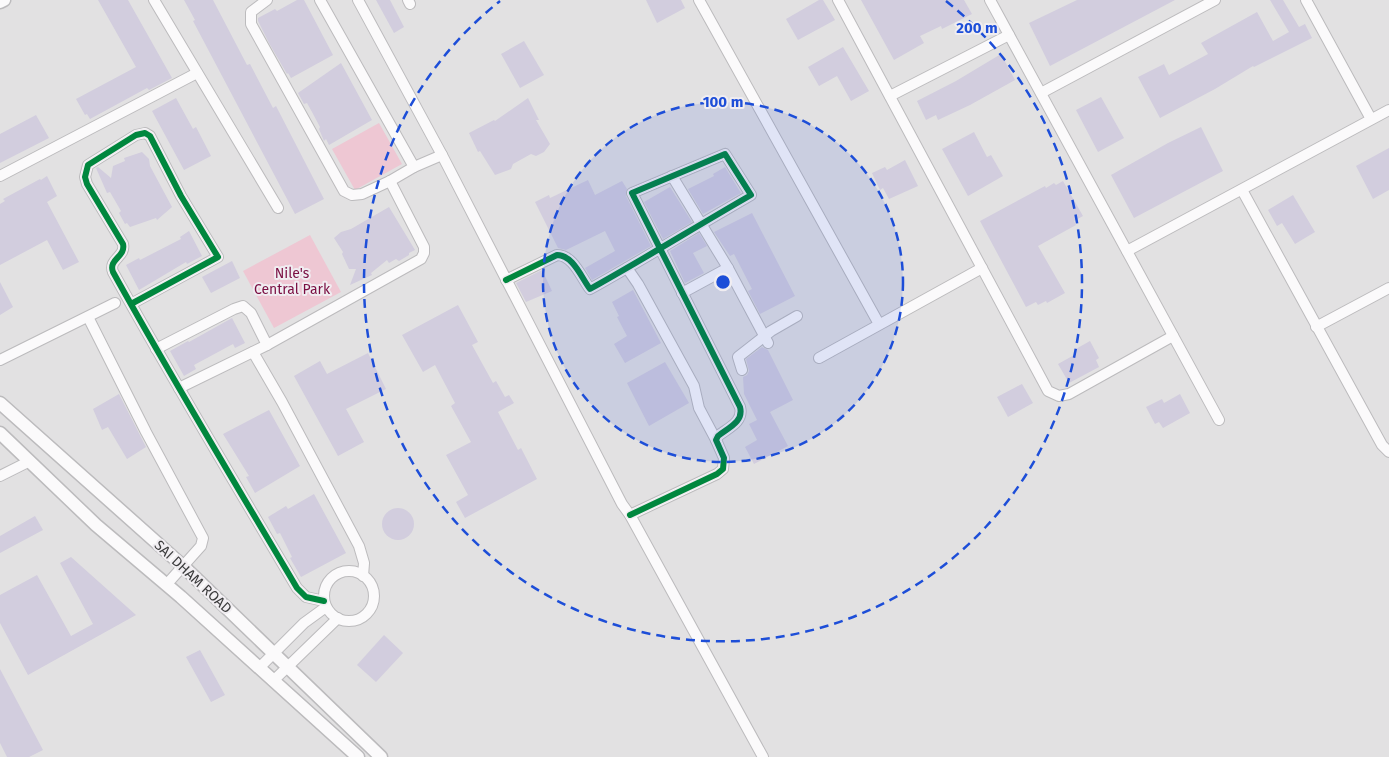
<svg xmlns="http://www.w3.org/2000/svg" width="1389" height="757" font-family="'Fira Sans',sans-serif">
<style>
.green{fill:#eec7d3}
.building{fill:#d2cdde}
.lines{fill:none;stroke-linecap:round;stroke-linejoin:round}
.minor-casing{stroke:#bcbbbd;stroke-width:12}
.tertiary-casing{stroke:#bcbbbd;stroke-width:15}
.minor{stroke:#fbfafb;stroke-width:10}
.tertiary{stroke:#fbfafb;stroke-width:12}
.cycleway-casing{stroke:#f0edf1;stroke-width:9}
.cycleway{stroke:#00873e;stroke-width:6}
.ring{fill:none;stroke:#1d4ed8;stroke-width:2.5;stroke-dasharray:9 6}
.labels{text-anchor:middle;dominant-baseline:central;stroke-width:4;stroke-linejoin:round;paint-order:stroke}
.park-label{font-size:14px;fill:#7a0e42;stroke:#f0edf1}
.street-label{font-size:14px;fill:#3a3a3b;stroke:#f0edf1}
.centre{fill:#1d4ed8;stroke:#f0edf1;stroke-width:2.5}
.ring-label{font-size:15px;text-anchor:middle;font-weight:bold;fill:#1d4ed8;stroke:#f0edf1;stroke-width:4;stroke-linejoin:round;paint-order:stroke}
</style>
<rect width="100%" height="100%" fill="#e2e1e2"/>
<g class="green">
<polygon points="379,123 402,164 355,190 332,149"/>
<polygon points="310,235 341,292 274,328 243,271"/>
</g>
<g class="building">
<polygon points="98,0 128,0 172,78 149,90 147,88 90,119 87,114 85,115 76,99 136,67"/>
<polygon points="184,0 213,0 247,65 250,64 273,108 276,106 324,199 295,214 193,21 195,20"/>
<polygon points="297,0 304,0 333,55 291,78 288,73 287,74 269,43 258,21 258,18 275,9 277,11"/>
<polygon points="376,0 390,0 404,27 394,33"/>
<polygon points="646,0 681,0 685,8 657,23"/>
<polygon points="819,0 823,0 835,20 798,40 786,19"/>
<polygon points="861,0 964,0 972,14 942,29 941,26 920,36 924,43 894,60"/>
<polygon points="1077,0 1175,0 1050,66 1029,23"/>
<polygon points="1270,0 1283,0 1299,27 1305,24 1312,38 1254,67 1253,66 1215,89 1160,118 1138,77 1164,64 1169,75 1208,54 1201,43 1257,12 1273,41 1289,32"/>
<polygon points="524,41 544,75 520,88 501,54"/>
<polygon points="843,47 869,91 851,101 837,76 819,86 808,67"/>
<polygon points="1001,54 1015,80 970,105 938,120 936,115 926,120 917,101 956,81"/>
<polygon points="341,63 372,120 329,145 326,139 324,141 319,129 320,127 312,112 307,103 304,104 298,93"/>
<polygon points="1101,97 1124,138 1098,152 1076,110"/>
<polygon points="176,98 193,129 196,127 211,156 184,170 152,111"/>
<polygon points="528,98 539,120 536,120 550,144 544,152 536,156 531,154 513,164 511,169 495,175 480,151 478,152 469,133 494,120 495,121"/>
<polygon points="36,115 49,138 0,163 0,134"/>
<polygon points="1201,127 1223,171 1134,218 1111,175 1168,143"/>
<polygon points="974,132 987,157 991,155 1003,176 968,196 942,149"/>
<polygon points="1389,148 1389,190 1373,199 1356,166"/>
<polygon points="142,152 149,159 150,166 172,207 157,220 156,218 130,227 127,223 125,224 119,213 121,211 110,192 107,193 96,168 98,167 111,178 113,166 125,161 124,158"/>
<polygon points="905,160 918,186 889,199 883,188 880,190 872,173 885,167 887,170"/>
<polygon points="725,167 741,193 703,214 688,189 714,176 713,174"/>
<polygon points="47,176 57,196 47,202 79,262 63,270 47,240 0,265 0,204 5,201 3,199 40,179 41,180"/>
<polygon points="588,180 595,195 622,181 627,189 626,196 651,246 592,280 585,268 615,251 605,231 566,250 558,248 535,202 549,195 550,198"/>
<polygon points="1063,181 1083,216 1074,221 1076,225 1038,246 1065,293 1047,303 1046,301 1038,305 1036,302 1026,307 980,221 1045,186 1046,188 1054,183 1056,185"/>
<polygon points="670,187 692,222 663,239 644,202"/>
<polygon points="1293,195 1315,232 1295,244 1282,223 1277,226 1268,210"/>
<polygon points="389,207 415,250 409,253 409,255 399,261 396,259 389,263 387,260 371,273 372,275 350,285 356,269 349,269 342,254 343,252 334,238 341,232 351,229"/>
<polygon points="752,213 795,296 760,314 748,291 752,289 734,254 730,256 714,232"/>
<polygon points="189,231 202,256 187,264 186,262 139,290 126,265 139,258 140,260 181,239 180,237"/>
<polygon points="699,233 707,246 693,253 704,273 685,283 670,251"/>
<polygon points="232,261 240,278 211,293 202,277"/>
<polygon points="542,270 552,291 526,302 516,283"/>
<polygon points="0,282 13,307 0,315"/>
<polygon points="633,290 661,343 625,363 614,344 627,336 617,317 619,316 612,302"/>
<polygon points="458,305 478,342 472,345 493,383 496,381 505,397 509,395 514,403 498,412 518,450 521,448 537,479 465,518 456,502 468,495 446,455 471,442 451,406 455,403 435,365 423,372 402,335"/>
<polygon points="232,318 245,343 235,348 233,344 194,365 196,369 184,376 170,351 188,341 189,342"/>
<polygon points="1090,341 1099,358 1096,360 1099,367 1069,383 1058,364 1076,354 1074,350"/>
<polygon points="762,347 768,350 793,400 770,412 788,446 754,464 745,447 757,440 749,424 757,420 744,394 743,377 747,375 749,371 746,359"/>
<polygon points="368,353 386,389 346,409 364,442 338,456 294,376 320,361 327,374"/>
<polygon points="665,362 689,403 649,426 627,383"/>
<polygon points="1022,384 1033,403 1008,417 997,397"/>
<polygon points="119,394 146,447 127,459 108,427 102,430 93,409"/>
<polygon points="1180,394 1190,413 1163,428 1159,422 1155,424 1146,407 1162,399 1164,403"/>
<polygon points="269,410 300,466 255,493 246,477 249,476 223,434"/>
<polygon points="314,494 346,553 301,577 290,558 292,557 280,533 277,534 268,517 286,506 288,509"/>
<circle cx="398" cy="524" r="16"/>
<polygon points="35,516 43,530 0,553 0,536"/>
<polygon points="71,557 136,615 28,675 0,623 0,595 37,575 71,636 93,624 60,563"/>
<polygon points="384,635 403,653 376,682 357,665"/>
<polygon points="200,650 225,695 211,702 186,657"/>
<polygon points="0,669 43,750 29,757 7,757 0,743"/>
</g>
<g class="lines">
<g class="minor-casing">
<g id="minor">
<polyline points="154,0 278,208"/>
<polyline points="267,0 251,12 251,24 344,191 352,195 362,194 390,181 414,167 442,155"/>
<polyline points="320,0 414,167"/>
<polyline points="358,0 442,155 622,504 630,515 763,757"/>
<polyline points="408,0 410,4"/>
<polyline points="699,0 879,324"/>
<polyline points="838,0 1048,391 1059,396 1069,394 1173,336"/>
<polyline points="990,0 1219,420"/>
<polyline points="1306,0 1371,119"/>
<polyline points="1041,93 1215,0"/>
<polyline points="890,96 1009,35"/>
<polyline points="0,176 197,73"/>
<polyline points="672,176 728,268 768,343"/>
<polyline points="1242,190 1382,445 1389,452"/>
<polyline points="1127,251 1389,110"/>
<polyline points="627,268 638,284 694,386 699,408 716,440"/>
<path d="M506 280 557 255C573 255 581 277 590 289 644 259 697 226 751 195L725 154 632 193 740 407C744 422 728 428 718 436L716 440 724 458 723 469 717 474 630 515"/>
<polyline points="682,293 728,268"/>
<path d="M131 304 218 257 181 196 150 136 145 133 136 135 88 165 85 177 87 184 123 244C126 257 108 259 113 272 172 379 235 483 297 588L306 597 324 601"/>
<polyline points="88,317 146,432 203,538 201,546 167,584"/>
<polyline points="1316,327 1389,288"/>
<polyline points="156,349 234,309 243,306 251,313 267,345"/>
<polyline points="253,352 282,402 359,546 364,563 363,576"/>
<polyline points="819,358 982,268"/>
<polyline points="0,360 115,303"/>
<polyline points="742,370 738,357 771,331 797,316"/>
<polyline points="179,388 267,345 421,259 424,253 424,247 390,181"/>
<polyline points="0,476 30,461"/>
<circle cx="349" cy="596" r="25"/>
<polyline points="259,668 304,623 326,607"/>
<polyline points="273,681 338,618"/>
</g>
</g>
<g class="tertiary-casing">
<g id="tertiary">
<polyline points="0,2 4,0"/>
<polyline points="0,403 184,567 381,757"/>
<polyline points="0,433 96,525 181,597 358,757"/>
</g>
</g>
<use href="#minor" class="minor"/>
<use href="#tertiary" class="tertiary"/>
<g class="cycleway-casing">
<g id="cycleway">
<path d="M506 280 557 255C573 255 581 277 590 289 644 259 697 226 751 195L725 154 632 193 740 407C744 422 728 428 718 436L716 440 724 458 723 469 717 474 630 515"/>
<path d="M131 304 218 257 181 196 150 136 145 133 136 135 88 165 85 177 87 184 123 244C126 257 108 259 113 272 172 379 235 483 297 588L306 597 324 601"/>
</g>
</g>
<use href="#cycleway" class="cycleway"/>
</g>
<circle cx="723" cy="282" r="180" fill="#1d4ed8" fill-opacity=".12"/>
<g class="ring">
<circle cx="723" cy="282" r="180"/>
<path d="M946 1A359 359 0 1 1 500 1"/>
</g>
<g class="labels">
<g class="park-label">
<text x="292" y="273">Nile's<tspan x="292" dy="16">Central Park</tspan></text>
</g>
<g class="street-label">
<text transform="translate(193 577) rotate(43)">SAI DHAM ROAD</text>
</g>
</g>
<circle cx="723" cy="282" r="8" class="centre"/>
<g class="ring-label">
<text x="977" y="33">200 m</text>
<text x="723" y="107">100 m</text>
</g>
</svg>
